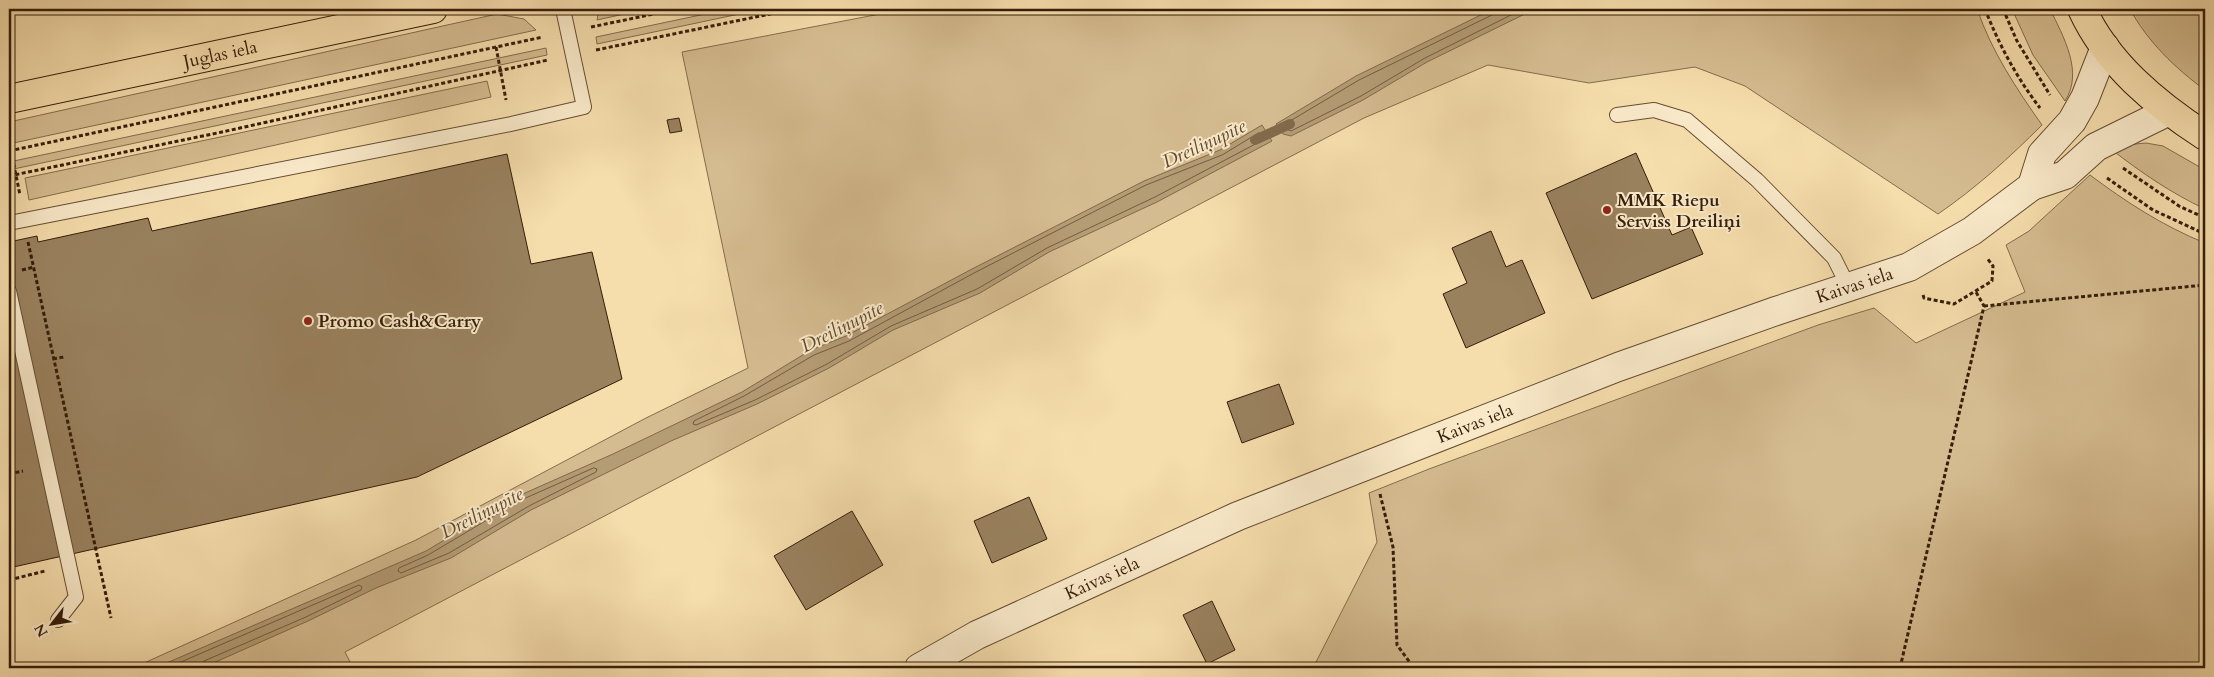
<svg xmlns="http://www.w3.org/2000/svg" width="2214" height="677" font-family="Cardo,serif">
<style>
.green{fill:#d5bc90;stroke:#856c4c}
.water{fill:#b49c75;stroke:#81694a}
.lines{fill:none;stroke-linecap:round;stroke-linejoin:round}
.shore{stroke:#745c3f;stroke-width:1}
.stream{stroke:#81694a;stroke-width:10}
.building{fill:#99815e;stroke:#351d09}
.service-casing{stroke:#654d32;stroke-width:16}
.minor-casing{stroke:#654d32;stroke-width:30}
.primary-casing{stroke:#351d09;stroke-width:30}
.path{stroke:#351d09;stroke-width:3;stroke-dasharray:4 2.5;stroke-linecap:butt}
.service{stroke:#f9e9c9;stroke-width:14}
.minor{stroke:#f9e9c9;stroke-width:28}
.primary{stroke:#f6ddac;stroke-width:28}
.poi-dot{fill:#8f2418;stroke:#f9e9c9;stroke-width:2}
.labels{text-anchor:middle;dominant-baseline:central;stroke-width:4;stroke-linejoin:round;paint-order:stroke}
.street-label{font-size:18px;fill:#351d09;stroke:#f9e9c9}
.poi-label{font-size:18px;font-weight:bold;fill:#351d09;stroke:#f9e9c9;text-anchor:start}
.water-label{font-size:19px;font-style:italic;fill:#61492f;stroke:#f9e9c9}
</style>
<rect width="100%" height="100%" fill="#f6ddac"/>
<filter id="stains"><feTurbulence type="fractalNoise" baseFrequency=".004" numOctaves="4"/><feColorMatrix values="0 0 0 0 .2 0 0 0 0 .09 0 0 0 0 .02 0 0 0 .5 -.17"/></filter>
<radialGradient id="worn" r=".72"><stop offset=".6" stop-color="#630" stop-opacity="0"/><stop offset="1" stop-color="#630" stop-opacity=".3"/></radialGradient>
<g class="green">
<polygon points="599,9 647,9 597,20"/>
<polygon points="729,9 763,9 597,44 596,37"/>
<path d="M906 9H1977C1992 52 2016 88 2042 125 2009 158 1976 188 1938 214L1745 86 1695 67 1589 83 1488 65 1364 118 345 652 353 668H133L416 540 646 418 748 368 682 52Z"/>
<path d="M2012 9H2050C2063 36 2084 72 2065 101L2033 55Z"/>
<path d="M2130 9H2205V90C2176 69 2147 41 2130 9Z"/>
<polygon points="497,14 524,19 536,30 9,144 9,122"/>
<polygon points="546,48 547,55 9,170 9,162"/>
<polygon points="487,81 491,97 29,200 25,178"/>
<path d="M2146 143 2163 146 2205 170V209C2171 193 2142 173 2112 150L2126 145Z"/>
<path d="M2090 175C2126 202 2163 226 2205 243V668H1313L1377 542 1369 493 1429 469 1818 325 1874 308 1916 343 2025 292 2006 245 2029 231Z"/>
</g>
<g class="water">
<polygon points="1493,9 1535,9 1427,62 1363,100 1291,136 1283,134 1276,124 1356,76"/>
<polygon points="1262,125 1272,141 1157,202 1049,252 980,293 893,330 829,368 757,404 671,441 531,510 451,558 376,588 308,621 202,668 155,668 426,551 516,497 613,454 742,392 811,350 846,336 972,269 1144,181 1220,150"/>
</g>
<g class="lines">
<g class="shore">
<polyline points="1495,9 1492,15 1359,80 1285,124 1284,128 1291,131 1361,96 1425,58 1523,9"/>
<polygon points="1259,133 1264,137 1263,140 1155,197 1047,248 977,289 891,326 827,364 755,400 696,425 693,424 694,421 744,396 814,355 849,341 974,273 1146,185 1222,155"/>
<polygon points="594,468 597,469 596,472 529,506 449,553 401,573 398,571 399,568 428,555 519,501"/>
<polyline points="167,668 359,585 362,587 361,590 306,617 204,661 201,668"/>
</g>
<polyline class="stream" points="1255,140 1290,124"/>
</g>
<g class="building">
<polygon points="679,118 682,131 670,133 667,120"/>
<polygon points="1636,153 1672,235 1691,227 1703,254 1592,299 1546,193"/>
<polygon points="507,154 531,264 592,252 622,379 417,477 9,568 9,242 37,236 38,242 148,218 152,231"/>
<polygon points="1491,231 1506,267 1522,260 1545,313 1466,348 1443,294 1467,283 1452,248"/>
<polygon points="1279,384 1294,424 1242,443 1227,402"/>
<polygon points="1029,497 1047,539 992,563 974,521"/>
<polygon points="852,511 883,565 806,610 774,556"/>
<polygon points="1212,601 1235,650 1207,664 1183,615"/>
</g>
<g class="lines">
<g class="service-casing">
<g id="service">
<polyline points="1617,115 1654,110 1687,120 1757,180 1834,258 1848,286"/>
<polyline points="9,223 511,124 584,107 563,9"/>
<polyline points="9,291 76,597 58,620"/>
</g>
</g>
<g class="minor-casing">
<g id="minor">
<polyline points="2032,186 2042,154 2072,121 2085,98 2105,47"/>
<path id="s1" d="M919 668 977 635 1238 516 1618 367 1776 311 1909 267 1972 231 2032 186 2065 175 2096 147 2167 112"/>
</g>
</g>
<g class="primary-casing">
<g id="primary">
<path d="M2082 9C2107 64 2156 104 2205 136"/>
<path id="s2" d="M9 99 433 9"/>
</g>
</g>
<g class="path">
<path d="M1985 9C1999 45 2017 78 2040 108"/>
<polyline points="2003,9 2017,41 2050,95"/>
<polyline points="591,27 678,9"/>
<polyline points="496,47 506,100"/>
<polyline points="596,50 794,9"/>
<polyline points="9,151 543,37"/>
<polyline points="11,151 20,195"/>
<polyline points="2123,168 2179,206 2205,218"/>
<polyline points="9,176 222,132 548,60"/>
<polyline points="2107,178 2153,210 2205,234"/>
<polyline points="28,242 111,618"/>
<polyline points="22,270 34,267"/>
<polyline points="1923,295 1924,298 1954,304 1992,281 1993,266 1987,258"/>
<polyline points="1984,306 2205,285"/>
<polyline points="53,359 64,357"/>
<polyline points="9,474 23,471"/>
<polyline points="1380,494 1393,547 1397,645 1414,668"/>
<polyline points="9,580 45,571"/>
<polyline points="1900,668 1984,306 1976,292"/>
</g>
<use href="#service" class="service"/>
<use href="#minor" class="minor"/>
<use href="#primary" class="primary"/>
</g>
<g class="poi-dot">
<circle cx="1607" cy="210" r="5"/>
<circle cx="308" cy="321" r="5"/>
</g>
<g class="labels">
<g class="street-label">
<text stroke="none"><textPath href="#s2" startOffset="216">Juglas iela</textPath></text>
<text stroke="none"><textPath href="#s1" startOffset="1012">Kaivas iela</textPath></text>
<text stroke="none"><textPath href="#s1" startOffset="608">Kaivas iela</textPath></text>
<text stroke="none"><textPath href="#s1" startOffset="204">Kaivas iela</textPath></text>
</g>
<g class="poi-label">
<text x="1617" y="200">MMK Riepu<tspan x="1617" dy="21">Serviss Dreiliņi</tspan></text>
<text x="318" y="321">Promo Cash&amp;Carry</text>
</g>
<g class="water-label">
<text transform="translate(1204 144) rotate(-25)">Dreiliņupīte</text>
<text transform="translate(842 327) rotate(-27)">Dreiliņupīte</text>
<text transform="translate(482 513) rotate(-27)">Dreiliņupīte</text>
</g>
</g>
<rect width="2214" height="677" fill="none" stroke="#f6ddac" stroke-width="30"/>
<rect x="10" y="10" width="2194" height="657" fill="none" stroke="#351d09" stroke-width="2.5"/>
<rect x="15" y="15" width="2184" height="647" fill="none" stroke="#351d09"/>
<g transform="translate(52 624) rotate(239)" stroke="#f9e9c9" stroke-width="4" paint-order="stroke">
<path d="M0-4L9 19L0 12L-9 19Z" fill="#351d09"/>
<text y="-8" font-size="14" font-weight="bold" text-anchor="middle" fill="#351d09">N</text>
</g>
<rect width="100%" height="100%" filter="url(#stains)"/>
<rect width="100%" height="100%" fill="url(#worn)"/>
</svg>
